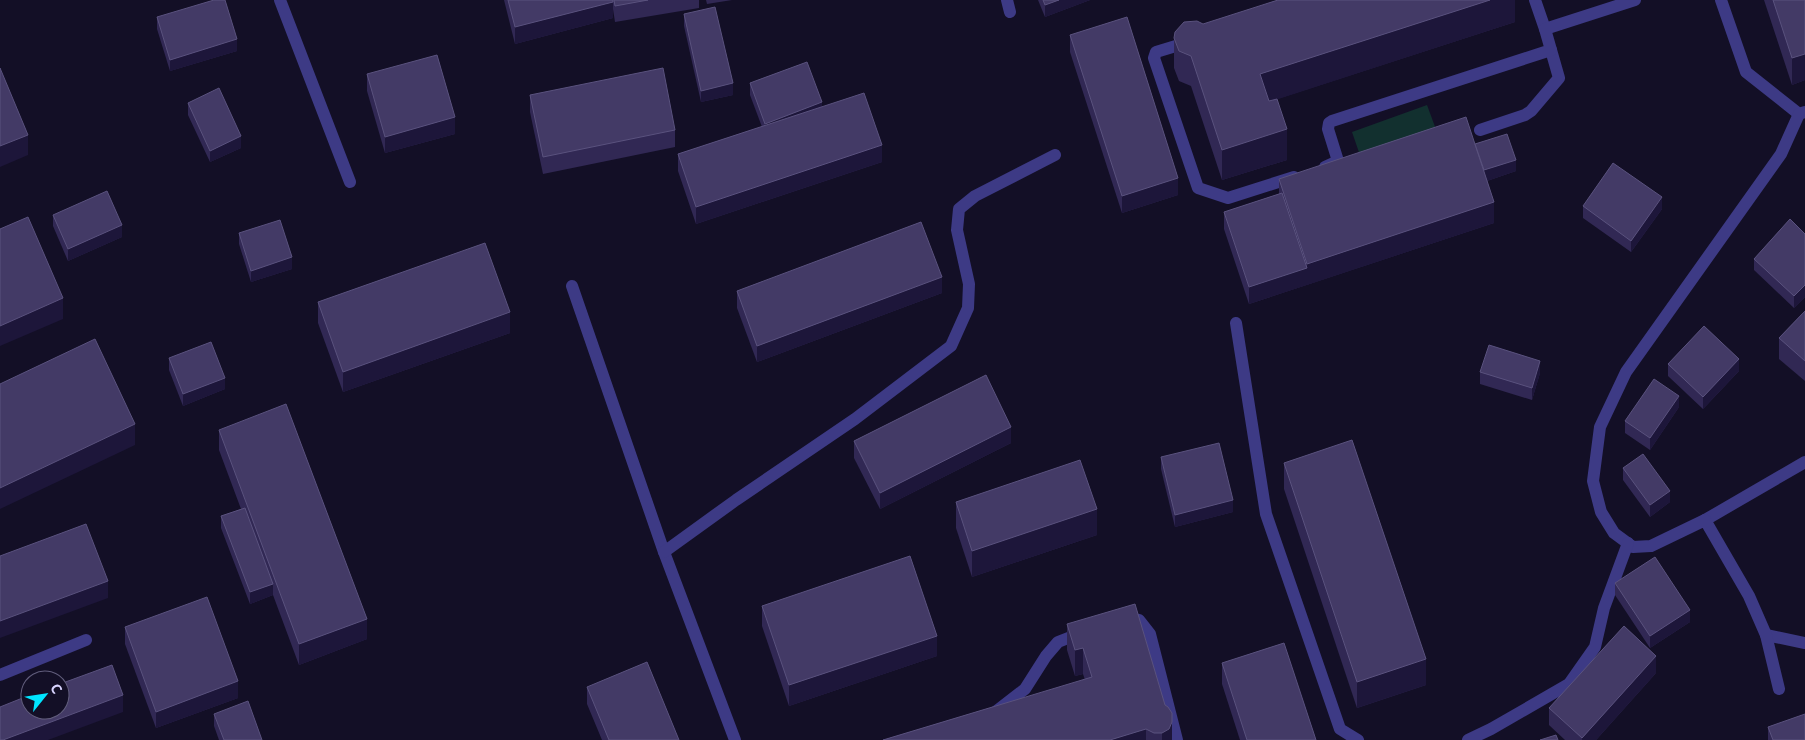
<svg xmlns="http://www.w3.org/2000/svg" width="1805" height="740" font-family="'Open Sans',sans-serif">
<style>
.green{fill:#12302f}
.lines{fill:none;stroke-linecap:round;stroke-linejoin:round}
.minor{stroke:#3d3a85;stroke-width:12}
.wall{fill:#312854}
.shaded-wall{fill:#1d163a}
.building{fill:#433a66;stroke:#5a527e}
</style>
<rect width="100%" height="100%" fill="#130f26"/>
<polygon class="green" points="1427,105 1441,143 1365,170 1352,132"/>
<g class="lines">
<g class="minor">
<polyline points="280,0 350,182"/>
<polyline points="1007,0 1010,12"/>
<polyline points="1535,0 1545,29"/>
<polyline points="1721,0 1746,72 1799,114"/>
<polyline points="1189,42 1156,52 1154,58 1198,188 1228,198 1294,177"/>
<polyline points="1480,130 1525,115 1531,111 1559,78 1551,50"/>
<polyline points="1325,167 1338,161 1328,129 1329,123 1332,121 1551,50 1545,29 1635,0"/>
<polyline points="572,286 664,552 735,740"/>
<polyline points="1236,323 1266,514 1340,729 1358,740"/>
<polyline points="1705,520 1805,462"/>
<polyline points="664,552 736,500 855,419 951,346 968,308 969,284 957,230 959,209 975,196 1055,155"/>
<polyline points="1124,618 1139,620 1150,634 1177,740"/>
<polyline points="1766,635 1805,643"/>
<polyline points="0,675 86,640"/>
<polyline points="1779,689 1766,635 1749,596 1705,520 1651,546 1633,547 1614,533 1601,512 1593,481 1600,427 1626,372 1781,154 1799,114 1805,112"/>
<polyline points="994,713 1025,689 1046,656 1058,642 1081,633"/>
<polyline points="1468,740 1491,729 1569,684 1595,647 1604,608 1628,543"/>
</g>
</g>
<g class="wall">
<polygon points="504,0 699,0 699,8 615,22 613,9 613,18 515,44"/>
<polygon points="706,0 732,0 707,4"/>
<polygon points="1038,0 1090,0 1045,17"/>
<polygon points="1515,0 1515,22 1277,99 1287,160 1222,180 1191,86 1179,81 1174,68 1174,38 1203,24"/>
<polygon points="1764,0 1805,0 1805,80 1792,85"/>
<polygon points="684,14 733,95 701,102 684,26"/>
<polygon points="157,17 237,51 170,71 157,29"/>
<polygon points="1070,35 1178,195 1122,213 1070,52"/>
<polygon points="367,74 455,134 385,153 367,91"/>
<polygon points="750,83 822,106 882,162 696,224 678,171 678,154 762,127 750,95"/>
<polygon points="530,95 675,130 675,147 543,174 530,112"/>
<polygon points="188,103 241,148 210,162 188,115"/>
<polygon points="1475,144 1516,171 1487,181 1494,223 1249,304 1224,229 1224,212 1279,194 1279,179"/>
<polygon points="1583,206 1662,209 1631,252 1583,218"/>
<polygon points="53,215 122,237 68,261 53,226"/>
<polygon points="239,233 292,269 251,282 239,244"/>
<polygon points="1805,234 1805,297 1794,308 1754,270 1754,259"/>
<polygon points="737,291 942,293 757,362 737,308"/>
<polygon points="318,302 510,333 343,392 318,323"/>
<polygon points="1805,311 1805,381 1779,359 1779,338"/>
<polygon points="169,358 225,389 183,406 169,370"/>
<polygon points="1668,364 1739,371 1703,409 1668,376"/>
<polygon points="1480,372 1540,373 1532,400 1480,384"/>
<polygon points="1679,407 1650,450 1625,433 1625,421"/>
<polygon points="219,430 367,639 299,665 273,595 250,604 221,528 221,516 241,509 219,450"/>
<polygon points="854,441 1011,443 880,509 854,458"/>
<polygon points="1161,457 1233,512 1175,527 1161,469"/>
<polygon points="1284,463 1426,685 1357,708 1284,489"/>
<polygon points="1623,468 1670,502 1650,517 1623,480"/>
<polygon points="956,502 1097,535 972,577 956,528"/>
<polygon points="1615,583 1690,622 1650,648 1615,595"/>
<polygon points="762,606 937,656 789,706 762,626"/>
<polygon points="1067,624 1172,740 883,740 1085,680 1083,674 1075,676 1067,650"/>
<polygon points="125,627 238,698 156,728 125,644"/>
<polygon points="1222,663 1316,740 1240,740 1222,684"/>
<polygon points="1656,673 1596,740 1565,740 1549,725 1549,708"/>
<polygon points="587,687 679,740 602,740 587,704"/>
<polygon points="214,714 262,740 219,740 214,726"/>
<polygon points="1768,727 1805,740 1768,740"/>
</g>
<g class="shaded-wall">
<polygon points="1059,0 1090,0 1045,17 1045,5"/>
<polygon points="1490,0 1515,0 1515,22 1260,105 1260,74"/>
<polygon points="613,2 613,18 515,44 515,27"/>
<polygon points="237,39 237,51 170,71 170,60"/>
<polygon points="1805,54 1805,80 1792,85 1792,58"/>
<polygon points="733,83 733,95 701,102 701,91"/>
<polygon points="822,102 822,114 765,136 765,124"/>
<polygon points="455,117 455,134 385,153 385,137"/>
<polygon points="1287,129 1287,160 1222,180 1222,150"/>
<polygon points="28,135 28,155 0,167 0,146"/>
<polygon points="241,136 241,148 210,162 210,151"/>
<polygon points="882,145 882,162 696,224 696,207"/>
<polygon points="1516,160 1516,171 1481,183 1481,171"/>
<polygon points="1178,178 1178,195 1122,213 1122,196"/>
<polygon points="1662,197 1662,209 1631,252 1631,241"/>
<polygon points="1494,202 1494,223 1307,285 1307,264"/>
<polygon points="122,225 122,237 68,261 68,249"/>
<polygon points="292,257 292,269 251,282 251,271"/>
<polygon points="1307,268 1307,285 1249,304 1249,287"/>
<polygon points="942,277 942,293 757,362 757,346"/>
<polygon points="1805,285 1805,297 1794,308 1794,296"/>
<polygon points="63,298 63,319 0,346 0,326"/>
<polygon points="510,312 510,333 343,392 343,372"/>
<polygon points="1739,359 1739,371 1703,409 1703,397"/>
<polygon points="1540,361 1540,373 1532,400 1532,388"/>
<polygon points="225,378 225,389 183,406 183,394"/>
<polygon points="1679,396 1679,407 1650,450 1650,438"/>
<polygon points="135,424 135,445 0,509 0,488"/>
<polygon points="1011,427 1011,443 880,509 880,493"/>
<polygon points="1670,491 1670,502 1650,517 1650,505"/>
<polygon points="1233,500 1233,512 1175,527 1175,515"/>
<polygon points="1097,509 1097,535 972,577 972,551"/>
<polygon points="108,581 108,598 0,638 0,621"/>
<polygon points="273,584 273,595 250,604 250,592"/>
<polygon points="1690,610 1690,622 1650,648 1650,636"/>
<polygon points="367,619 367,639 299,665 299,644"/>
<polygon points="937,636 937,656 789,706 789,685"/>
<polygon points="1083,648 1083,674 1075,676 1075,650"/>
<polygon points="1656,656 1656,673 1596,740 1582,740 1582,738"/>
<polygon points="1426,659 1426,685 1357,708 1357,682"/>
<polygon points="238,681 238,698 156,728 156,712"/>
<polygon points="123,695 123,712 48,740 3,740"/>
<polygon points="1172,722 1172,740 1162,740 1162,733"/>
<polygon points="1146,729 1146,740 1110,740"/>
</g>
<g class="building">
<polygon points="214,0 225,0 237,39 170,60 157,17"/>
<polygon points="508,0 613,0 613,2 515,27"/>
<polygon points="614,0 648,0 615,6"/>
<polygon points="1043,0 1059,0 1045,5"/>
<polygon points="1278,0 1490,0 1260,74 1269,101 1277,99 1287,129 1222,150 1191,56 1179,51 1174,38 1175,32 1184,22 1197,21 1203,24"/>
<polygon points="1773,0 1805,0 1805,54 1792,58"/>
<polygon points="715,7 733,83 701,91 684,14"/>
<polygon points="1127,17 1178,178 1122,196 1070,35"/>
<polygon points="437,55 455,117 385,137 367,74"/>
<polygon points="807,62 822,102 765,124 750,83"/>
<polygon points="0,68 28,135 0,146"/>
<polygon points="663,68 675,130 543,157 530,95"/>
<polygon points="219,88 241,136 210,151 188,103"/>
<polygon points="864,93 882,145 696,207 678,154"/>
<polygon points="1466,117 1494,202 1307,264 1279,179"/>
<polygon points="1507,134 1516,160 1484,170 1475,144"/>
<polygon points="1613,163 1662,197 1631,241 1583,206"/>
<polygon points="107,191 122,225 68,249 53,215"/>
<polygon points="1282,193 1307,268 1249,287 1224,212"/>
<polygon points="28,217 63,298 0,326 0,229"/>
<polygon points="1790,219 1805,234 1805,285 1794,296 1754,259"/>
<polygon points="280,220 292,257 251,271 239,233"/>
<polygon points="921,222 942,277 757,346 737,291"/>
<polygon points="485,243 510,312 343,372 318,302"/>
<polygon points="1805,311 1805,361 1779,338"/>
<polygon points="1704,326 1739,359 1703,397 1668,364"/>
<polygon points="95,339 135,424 0,488 0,384"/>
<polygon points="211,342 225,378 183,394 169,358"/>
<polygon points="1489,345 1540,361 1532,388 1480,372"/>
<polygon points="986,375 1011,427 880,493 854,441"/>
<polygon points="1654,379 1679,396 1650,438 1625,421"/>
<polygon points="286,404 367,619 299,644 219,430"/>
<polygon points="1352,440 1426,659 1357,682 1284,463"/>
<polygon points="1219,443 1233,500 1175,515 1161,457"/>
<polygon points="1643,454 1670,491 1650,505 1623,468"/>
<polygon points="1080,460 1097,509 972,551 956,502"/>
<polygon points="245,508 273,584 250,592 221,516"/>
<polygon points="86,524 108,581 0,621 0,556"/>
<polygon points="910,556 937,636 789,685 762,606"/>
<polygon points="1655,557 1690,610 1650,636 1615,583"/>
<polygon points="207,597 238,681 156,712 125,627"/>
<polygon points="1135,604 1165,705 1168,707 1172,713 1172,722 1169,729 1162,733 1154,733 1146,729 1110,740 883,740 1092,677 1083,648 1075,650 1067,624"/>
<polygon points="1624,626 1656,656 1582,738 1549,708"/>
<polygon points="1284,643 1316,740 1247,740 1222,663"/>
<polygon points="647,662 679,740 609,740 587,687"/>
<polygon points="112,665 123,695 3,740 0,740 0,707 30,695 30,710 60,710 60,684"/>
<polygon points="248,701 262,740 224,740 214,714"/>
<polygon points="1805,714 1805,740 1773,740 1768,727"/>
<polygon points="1556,735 1558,740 1540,740"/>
</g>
<g transform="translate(45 695) rotate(60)"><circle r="24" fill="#130f26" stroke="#625e7d"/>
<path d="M0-4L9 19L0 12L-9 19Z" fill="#00e5ff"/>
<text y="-8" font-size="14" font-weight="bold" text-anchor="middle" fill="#d9d4ff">С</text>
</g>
</svg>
